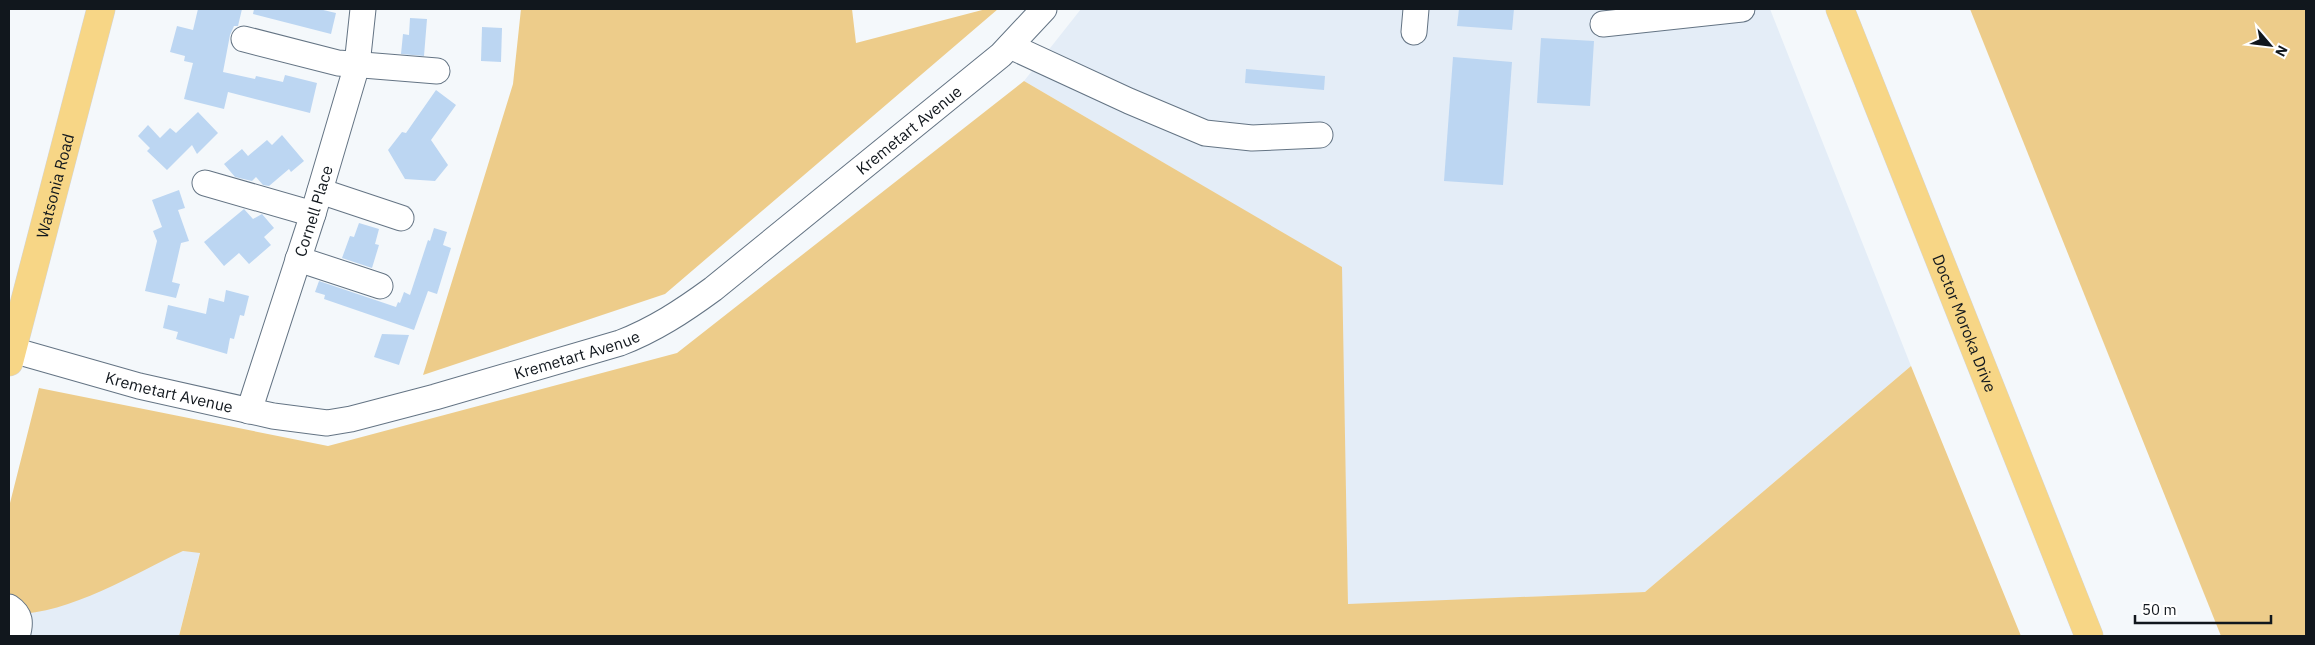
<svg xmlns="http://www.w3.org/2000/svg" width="2315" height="645" font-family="'IBM Plex Sans',sans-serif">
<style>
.built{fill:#e4edf7}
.green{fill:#edcc8a}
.building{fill:#bcd6f2}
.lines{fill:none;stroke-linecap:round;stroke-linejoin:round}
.minor-casing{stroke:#647484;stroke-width:27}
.major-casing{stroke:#d4d5d6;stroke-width:29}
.minor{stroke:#fff;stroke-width:25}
.major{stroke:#f7d686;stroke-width:28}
.labels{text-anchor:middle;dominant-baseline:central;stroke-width:4;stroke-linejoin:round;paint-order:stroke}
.street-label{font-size:16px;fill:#11171d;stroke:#fff}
</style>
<rect width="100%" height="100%" fill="#f4f8fb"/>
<g class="built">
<polygon points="1081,9 1770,9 1911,366 1645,592 1348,605 1341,267 1024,81"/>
<polygon points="183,551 200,552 179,636 9,636 18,615"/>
</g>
<g class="green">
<polygon points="521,9 852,9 856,43 986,9 998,9 665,294 423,375 513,84"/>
<polygon points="1970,9 2306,9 2306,636 2221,636"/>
<path d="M1024 81 1342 267 1348 604 1645 592 1911 366 2021 636H179L200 553 183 551C134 574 64 617 9 614V507L39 388 328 446 677 353Z"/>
</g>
<g class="building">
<polygon points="198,9 242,9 238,26 234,26 230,35 223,72 255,79 256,76 283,82 285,75 317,83 310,113 228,92 224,109 184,99 193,63 184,61 185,56 170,52 177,26 193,30"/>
<polygon points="254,9 319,9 336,13 331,34 253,14"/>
<polygon points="1459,9 1514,9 1512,30 1457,26"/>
<polygon points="410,18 427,19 424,56 401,54 403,34 409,35"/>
<polygon points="482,27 502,28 501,62 481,61"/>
<polygon points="1541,38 1594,41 1590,106 1537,103"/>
<polygon points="1453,57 1512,62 1503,185 1444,181"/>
<polygon points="1246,69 1325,76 1324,90 1245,83"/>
<polygon points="436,90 456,105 431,140 448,165 435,181 405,179 388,150 402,132 406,133"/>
<polygon points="198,112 218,133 197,154 192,145 167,170 147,151 150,148 138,136 148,125 160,138 170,128 176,133"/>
<polygon points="282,135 304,161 291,172 289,169 269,186 263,185 256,177 252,181 235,177 224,164 242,149 248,156 267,140 272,145"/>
<polygon points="179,190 185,208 178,210 189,241 181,243 172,282 180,284 176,298 145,291 157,241 153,231 162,227 152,200"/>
<polygon points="244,209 253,219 262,214 274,228 264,237 271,245 249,264 239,253 224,266 204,242"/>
<polygon points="359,223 379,229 375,244 379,245 372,268 342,258 350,236 354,237"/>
<polygon points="434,228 447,232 443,245 451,248 437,294 428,291 414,330 324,299 325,295 315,292 319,281 396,307 398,302 400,303 404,292 410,295 428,240 430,241"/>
<polygon points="226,290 249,296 244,316 240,315 234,339 230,338 227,354 176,339 178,332 163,328 168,305 206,314 209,298 224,302"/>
<polygon points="382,334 409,335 399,365 374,357"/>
</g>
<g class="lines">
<g class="minor-casing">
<g id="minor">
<polyline points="1603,24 1742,9"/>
<polyline points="1414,32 1416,9"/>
<polyline points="244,39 338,63 437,71"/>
<polyline points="1010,46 1129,101 1205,133 1252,138 1320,135"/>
<polyline points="205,183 313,214"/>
<polyline points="320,191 401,218"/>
<polyline points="298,259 380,286"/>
<path id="s1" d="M9 349 139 386 273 416 327 423 351 419 435 397 620 343C654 330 683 311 713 289L1001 55 1044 9"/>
<path id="s2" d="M249 411 313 214 357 65 363 9"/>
<path d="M9 607C21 615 21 623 17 636"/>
</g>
</g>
<g class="major-casing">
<g id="major">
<path id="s3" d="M1840 9 2089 636"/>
<path id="s4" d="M9 362 101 9"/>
</g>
</g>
<use href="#minor" class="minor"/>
<use href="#major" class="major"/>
</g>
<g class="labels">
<g class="street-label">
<text stroke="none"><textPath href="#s1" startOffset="991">Kremetart Avenue</textPath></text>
<text stroke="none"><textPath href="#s4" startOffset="182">Watsonia Road</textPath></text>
<text stroke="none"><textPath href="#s2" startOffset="210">Cornell Place</textPath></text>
<text stroke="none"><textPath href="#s3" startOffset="338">Doctor Moroka Drive</textPath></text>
<text stroke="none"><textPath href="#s1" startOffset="586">Kremetart Avenue</textPath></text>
<text stroke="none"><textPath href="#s1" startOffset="166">Kremetart Avenue</textPath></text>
</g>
</g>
<rect width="2315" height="645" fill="none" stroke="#11171d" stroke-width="20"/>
<g transform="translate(2270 45) rotate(118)" stroke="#ffffff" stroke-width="4" paint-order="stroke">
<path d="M0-4L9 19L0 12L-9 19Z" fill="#11171d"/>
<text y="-8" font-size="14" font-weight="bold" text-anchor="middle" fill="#11171d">N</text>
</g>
<path d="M2135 615v8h136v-8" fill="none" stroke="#11171d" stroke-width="2.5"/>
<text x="2142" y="615" font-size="15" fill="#11171d" stroke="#ffffff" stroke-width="4" paint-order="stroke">50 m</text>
</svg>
